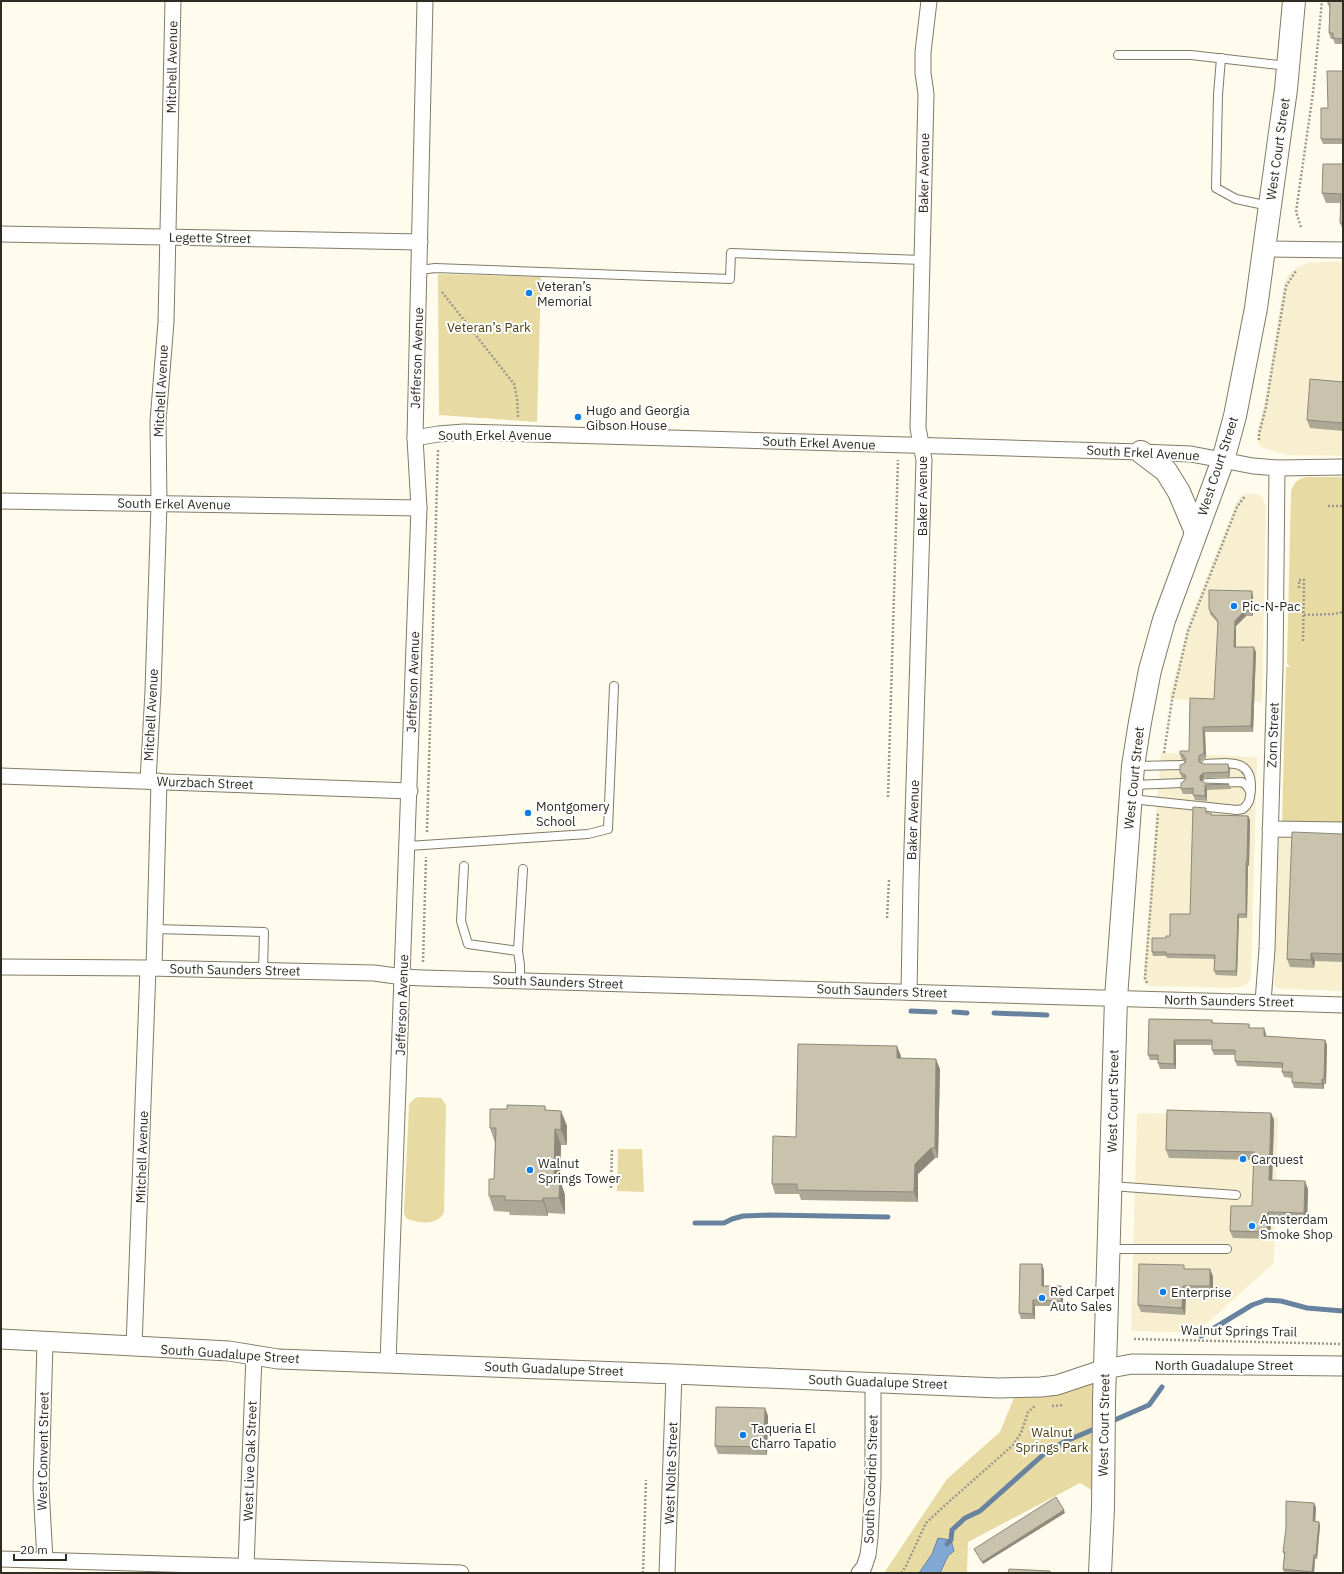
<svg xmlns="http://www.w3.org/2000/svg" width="1344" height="1574" font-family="'IBM Plex Sans',sans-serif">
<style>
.built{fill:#f7efd0}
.green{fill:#e7daa3}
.water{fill:#82a9d6;stroke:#6883a0}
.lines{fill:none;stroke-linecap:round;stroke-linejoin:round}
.stream{stroke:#6883a0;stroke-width:5}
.service-casing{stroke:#807b66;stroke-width:10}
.minor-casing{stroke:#807b66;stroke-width:17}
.tertiary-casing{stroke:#807b66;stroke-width:21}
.primary-casing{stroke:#807b66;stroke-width:24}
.path{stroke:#9b998d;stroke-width:2.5;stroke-dasharray:2 2;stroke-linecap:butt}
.service{stroke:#fff;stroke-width:8}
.minor{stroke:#fff;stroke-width:15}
.tertiary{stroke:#fff;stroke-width:19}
.primary{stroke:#fff;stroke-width:22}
.wall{fill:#ada895}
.shaded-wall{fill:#8d8879}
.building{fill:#c9c3ad;stroke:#8d8879}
.poi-dot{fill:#0e7ee5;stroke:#fff;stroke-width:1.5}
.labels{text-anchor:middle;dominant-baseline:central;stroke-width:4;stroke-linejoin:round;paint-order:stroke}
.street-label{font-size:13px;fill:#2d2b22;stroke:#fff}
.poi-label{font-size:13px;fill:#2d2b22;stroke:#fff;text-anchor:start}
.park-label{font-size:13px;fill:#4d4213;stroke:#fff}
</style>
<rect width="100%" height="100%" fill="#fffcee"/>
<g class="built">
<polygon points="1343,261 1343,456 1287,455 1261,447 1257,442 1257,434 1265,400 1284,284 1289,274 1298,267 1308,263"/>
<polygon points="1247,493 1256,494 1262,497 1266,507 1262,702 1169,699 1186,633 1194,609 1237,501 1242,495"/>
<polygon points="1161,753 1257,757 1251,973 1251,979 1247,984 1242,986 1234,988 1149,986 1143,981"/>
<polygon points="1278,836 1343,837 1343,991 1287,989 1285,990 1278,988 1274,985"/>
<polygon points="1137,1113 1278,1117 1274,1263 1196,1333 1131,1331"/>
</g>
<g class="green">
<polygon points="438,274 541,277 537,422 439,415"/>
<path d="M1306 477H1343V823L1282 824 1286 667H1290L1287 663V660L1291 493C1292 485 1297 479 1306 477Z"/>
<path d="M419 1097 441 1098 446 1105 444 1212C438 1226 417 1224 406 1218L404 1213 409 1104 415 1098Z"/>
<polygon points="618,1149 642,1149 644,1192 617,1191"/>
<polygon points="1105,1369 1102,1496 1080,1483 968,1542 967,1573 884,1573 947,1479 1000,1432 1018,1388"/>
</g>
<polygon class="water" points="938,1538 951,1540 954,1551 948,1556 940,1573 919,1573 932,1554"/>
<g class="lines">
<g class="stream">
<polyline points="911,1011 935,1012"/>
<polyline points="954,1012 967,1013"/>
<polyline points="994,1013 1047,1015"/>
<polyline points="695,1223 724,1223 732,1219 743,1216 770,1215 888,1217"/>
<polyline points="1201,1336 1252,1305 1266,1300 1281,1301 1307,1308 1343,1311"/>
<polyline points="1110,1422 1149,1405 1162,1387"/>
<polyline points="947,1544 951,1540 952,1530 965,1518 980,1511 1044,1454 1064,1442 1099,1427"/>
</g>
<g class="service-casing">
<g id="service">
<polyline points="1118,55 1191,55 1287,66"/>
<polyline points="1221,58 1218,95 1216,188 1236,199 1269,206"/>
<polyline points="420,270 435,268 730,279 731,253 922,260"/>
<polyline points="1135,766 1182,765"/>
<polyline points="1207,783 1242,782 1247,786 1250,791"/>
<polyline points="1133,785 1182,783"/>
<path d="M1131 799 1237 810 1243 809C1250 803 1250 798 1251 789 1252 758 1229 763 1206 764"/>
<polyline points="408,846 588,834 608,829 614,686"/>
<polyline points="464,866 461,921 468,944 518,951 520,965 520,981"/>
<polyline points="155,929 264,932 263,971"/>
<polyline points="518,951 523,869"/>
<polyline points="1111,1186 1236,1195"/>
<polyline points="1110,1249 1227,1249"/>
</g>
</g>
<g class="minor-casing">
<g id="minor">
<polyline points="1,234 420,242"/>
<polyline points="1264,249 1343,250"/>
<polyline points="415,438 438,434 464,432 1141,452 1191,454 1253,466 1277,468 1343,467"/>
<polyline points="1,501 419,508"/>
<polyline points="1,776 410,791"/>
<polyline points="148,781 153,691 159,504 158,421 166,322 173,1"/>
<polyline points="1270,829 1343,830"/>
<polyline points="1,967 148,968 374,973 403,977 423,978 1343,1005"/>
<polyline points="154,968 159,781"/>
<polyline points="909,992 911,881 924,460 918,428 926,94 923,73 923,52 929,1"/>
<polyline points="1263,1002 1267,949 1275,669 1277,468"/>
<polyline points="45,1342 41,1487 45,1560"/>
<polyline points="134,1347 148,968"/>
<polyline points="388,1362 419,508 415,438 425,1"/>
<polyline points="1,1559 461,1573"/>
<polyline points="246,1567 254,1355"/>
<polyline points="667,1573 674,1374"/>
<polyline points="859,1573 864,1567 868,1555 870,1538 873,1479 873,1383"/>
</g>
</g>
<g class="tertiary-casing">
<polyline id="tertiary" points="1,1339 229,1351 278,1359 674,1374 998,1388 1041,1387 1057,1385 1105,1369 1132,1364 1343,1366"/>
</g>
<g class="primary-casing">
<g id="primary">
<polyline points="1141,452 1166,471 1179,492 1196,532"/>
<polyline points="1100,1573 1103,1508 1104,1401 1116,998 1133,766 1140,722 1150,670 1164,620 1223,460 1235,416 1256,308 1264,249 1286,89 1294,1"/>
</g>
</g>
<g class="path">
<polyline points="1301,227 1296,212 1313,93 1322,1"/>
<polyline points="442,292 514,384 517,398 518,417"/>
<polyline points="1259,440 1259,434 1266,407 1270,381 1286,286 1296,271"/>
<polyline points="1328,506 1343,506"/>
<polyline points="1299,588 1299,580 1304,580 1303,643"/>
<polyline points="1304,615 1334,614 1343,612"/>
<polyline points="1164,753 1172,700 1188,631 1237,507 1245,496"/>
<polyline points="888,797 898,460"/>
<polyline points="427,832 438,450"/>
<polyline points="887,918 889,880"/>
<polyline points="423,962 426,857"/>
<polyline points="1147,983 1145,978 1158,813"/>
<polyline points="611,1188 612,1148"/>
<polyline points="1134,1339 1343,1344"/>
<polyline points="1052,1406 1064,1405"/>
<polyline points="643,1573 646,1480"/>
<polyline points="901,1573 906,1566 926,1523 942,1508 1013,1445 1021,1433 1028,1412 1035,1406"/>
</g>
<use href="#service" class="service"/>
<use href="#minor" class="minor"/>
<use href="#tertiary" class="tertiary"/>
<use href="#primary" class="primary"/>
</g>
<g class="wall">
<polygon points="1343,1 1343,44 1335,44 1333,39 1331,39 1329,33 1330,9 1328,4"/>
<polygon points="1343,71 1343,144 1323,144 1321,139"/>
<polygon points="1343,164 1343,230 1340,223 1341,203 1326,203 1322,193"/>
<polygon points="1343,382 1343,431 1310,428 1307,420"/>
<polygon points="1253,596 1253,616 1246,616 1236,626 1236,647 1256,652 1253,732 1205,732 1206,758 1201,761 1201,763 1204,764 1228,764 1230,769 1230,777 1204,778 1202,782 1205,783 1229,784 1231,789 1207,790 1207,801 1195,800 1193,794 1183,794 1181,789 1185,779 1182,778 1180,773 1185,761 1182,760 1180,754 1189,751 1214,699 1218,623 1210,614 1209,609"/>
<polygon points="1207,813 1211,813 1212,815 1248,816 1250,820 1249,866 1248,866 1247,918 1239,918 1237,976 1216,975 1214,971 1215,959 1167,958 1166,956 1153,956 1152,952 1166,938 1170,936 1190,914"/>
<polygon points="1343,834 1343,962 1315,961 1314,968 1290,967 1287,959"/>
<polygon points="1149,1019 1212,1020 1213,1023 1249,1024 1250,1028 1266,1034 1266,1036 1325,1040 1327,1045 1326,1084 1324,1084 1324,1089 1294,1088 1292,1082 1292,1078 1284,1077 1282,1072 1283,1068 1237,1066 1235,1061 1235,1055 1214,1055 1212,1050 1212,1045 1176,1045 1176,1069 1160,1069 1158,1063 1158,1060 1150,1060 1148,1055"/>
<polygon points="901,1056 901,1058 940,1069 938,1158 935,1158 918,1174 918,1202 801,1200 799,1194 775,1194 772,1184 796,1137"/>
<polygon points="545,1106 546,1111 561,1111 567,1126 567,1145 561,1145 560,1180 565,1195 565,1214 548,1213 548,1216 510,1215 509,1212 494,1211 489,1196 494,1179 495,1143 490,1128 507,1109"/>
<polygon points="1271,1113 1274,1120 1272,1180 1308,1189 1307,1221 1271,1219 1270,1239 1233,1238 1230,1231 1252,1206 1254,1160 1169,1158 1166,1150"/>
<polygon points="1185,1269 1213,1276 1213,1293 1186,1293 1185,1315 1141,1312 1138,1305"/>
<polygon points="1044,1270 1044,1286 1061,1286 1063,1291 1063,1306 1035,1306 1035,1319 1021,1319 1019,1313"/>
<polygon points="765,1408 768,1416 767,1455 718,1454 715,1446"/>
<polygon points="1316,1507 1315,1522 1319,1522 1320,1526 1317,1559 1315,1559 1314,1573 1284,1573 1283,1569 1284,1555 1283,1552"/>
</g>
<g class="shaded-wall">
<polygon points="1252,591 1253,596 1253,616 1251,611"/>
<polygon points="1244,611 1246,616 1236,626 1236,652 1234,647 1235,621"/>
<polygon points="1254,647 1256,652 1253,732 1251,726"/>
<polygon points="1203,727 1205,732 1206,758 1204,753"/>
<polygon points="1228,764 1230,769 1230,777 1229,772"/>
<polygon points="1203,773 1204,778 1202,781 1202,786 1200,780 1200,776"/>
<polygon points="1205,785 1207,790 1207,801 1205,796"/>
<polygon points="1248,816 1250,820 1249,866 1247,862"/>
<polygon points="1246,862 1248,866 1247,918 1246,914"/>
<polygon points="1238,914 1239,918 1237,976 1236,971"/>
<polygon points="1311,953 1315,961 1314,968 1311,960"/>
<polygon points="1264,1028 1266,1034 1266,1041 1264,1036"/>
<polygon points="1174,1040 1176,1045 1176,1069 1174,1064"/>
<polygon points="1325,1040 1327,1045 1326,1084 1324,1079"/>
<polygon points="897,1046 901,1056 900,1067 897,1058"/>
<polygon points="936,1059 940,1069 938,1158 935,1148"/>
<polygon points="1322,1079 1324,1084 1324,1089 1322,1084"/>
<polygon points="561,1111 567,1126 567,1145 561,1130"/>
<polygon points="1271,1113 1274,1120 1272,1188 1269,1180"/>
<polygon points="555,1129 561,1145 560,1180 565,1195 565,1214 559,1198 554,1179"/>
<polygon points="931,1148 935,1158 918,1174 918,1202 914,1192 915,1164"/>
<polygon points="1305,1181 1308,1189 1307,1221 1304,1213"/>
<polygon points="543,1198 548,1213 548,1216 543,1201"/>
<polygon points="1268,1212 1271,1219 1270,1239 1267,1232"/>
<polygon points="1042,1264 1044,1270 1044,1291 1042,1286"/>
<polygon points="1210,1269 1213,1276 1213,1293 1210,1286"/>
<polygon points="1061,1286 1063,1291 1063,1306 1061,1301"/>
<polygon points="1183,1286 1186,1293 1185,1315 1182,1308"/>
<polygon points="1033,1300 1035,1306 1035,1319 1033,1314"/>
<polygon points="765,1408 768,1416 767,1455 764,1447"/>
<polygon points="1314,1503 1316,1507 1315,1526 1313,1521"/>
<polygon points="1064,1510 1065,1513 983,1564 982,1562"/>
<polygon points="1319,1522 1320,1526 1317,1559 1316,1555"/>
<polygon points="1314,1555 1315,1559 1314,1573 1312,1573"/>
</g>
<g class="building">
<polygon points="1328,1 1343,1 1343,39 1333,38 1333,33 1329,33 1330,4 1328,4"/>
<polygon points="1327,71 1343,71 1343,139 1321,139 1321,108 1328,108"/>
<polygon points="1323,164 1343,164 1343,223 1340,223 1341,194 1322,193"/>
<polygon points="1310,379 1343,382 1343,423 1307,420"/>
<polygon points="1209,590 1252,591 1251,611 1244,611 1235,621 1234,647 1254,647 1251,726 1203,727 1204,753 1199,756 1199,762 1204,764 1228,764 1229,772 1203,773 1200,776 1200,780 1205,783 1229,784 1205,785 1205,796 1193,795 1193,788 1181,789 1181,783 1183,782 1186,778 1185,775 1180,773 1180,765 1185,763 1186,759 1183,755 1180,754 1180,751 1189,751 1190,698 1214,699 1218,621 1209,609"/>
<polygon points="1193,807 1206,808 1206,813 1211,813 1211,815 1248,816 1247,862 1246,862 1246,914 1238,914 1236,971 1214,971 1215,955 1166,954 1166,952 1152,952 1152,938 1166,938 1166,936 1170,936 1170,914 1190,914"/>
<polygon points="1292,832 1343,834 1343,954 1311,953 1311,960 1287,959"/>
<polygon points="1149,1019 1212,1020 1212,1023 1249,1024 1249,1028 1264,1028 1264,1036 1325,1040 1324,1079 1322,1079 1322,1084 1292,1082 1292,1072 1282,1072 1283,1063 1235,1061 1235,1050 1212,1050 1212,1040 1174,1040 1174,1064 1158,1063 1158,1055 1148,1055"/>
<polygon points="798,1044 897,1046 897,1058 936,1059 935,1148 931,1148 915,1164 914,1192 797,1190 797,1184 772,1184 773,1136 796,1137"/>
<polygon points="507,1105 545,1106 545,1110 561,1111 561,1130 555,1129 554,1179 560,1180 559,1198 543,1198 543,1201 505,1200 505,1196 489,1196 489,1179 494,1179 496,1128 490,1128 490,1109 507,1109"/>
<polygon points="1167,1110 1271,1113 1269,1180 1305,1181 1304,1213 1268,1212 1267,1232 1230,1231 1231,1206 1252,1206 1254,1152 1166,1150"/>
<polygon points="1020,1264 1042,1264 1042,1286 1061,1286 1061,1301 1033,1300 1033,1314 1019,1313"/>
<polygon points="1139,1264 1184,1265 1184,1269 1210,1269 1210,1286 1183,1286 1182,1308 1138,1305"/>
<polygon points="716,1407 765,1408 764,1447 715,1446"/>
<polygon points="1056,1497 1064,1510 982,1562 974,1549"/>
<polygon points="1286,1501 1314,1503 1313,1521 1319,1522 1316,1555 1314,1555 1312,1572 1283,1569 1285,1552 1283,1552 1286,1528"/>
<polygon points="1009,1569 1050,1571 1050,1573 1008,1573"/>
</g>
<g class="poi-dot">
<circle cx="529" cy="293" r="4"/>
<circle cx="578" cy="417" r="4"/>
<circle cx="1234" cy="606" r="4"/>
<circle cx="528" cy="813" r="4"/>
<circle cx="1243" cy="1159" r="4"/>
<circle cx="530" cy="1170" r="4"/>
<circle cx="1252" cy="1226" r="4"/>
<circle cx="1163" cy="1292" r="4"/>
<circle cx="1042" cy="1298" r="4"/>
<circle cx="743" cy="1435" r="4"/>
</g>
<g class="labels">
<g class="street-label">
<text transform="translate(172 67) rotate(-89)">Mitchell Avenue</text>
<text transform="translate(1278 149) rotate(-82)">West Court Street</text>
<text transform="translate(924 173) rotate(-89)">Baker Avenue</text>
<text transform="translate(210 238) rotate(1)">Legette Street</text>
<text transform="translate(417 358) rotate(-88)">Jefferson Avenue</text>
<text transform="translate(161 391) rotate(-87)">Mitchell Avenue</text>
<text x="495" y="435">South Erkel Avenue</text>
<text transform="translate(819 443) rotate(2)">South Erkel Avenue</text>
<text transform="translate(1143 453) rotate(3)">South Erkel Avenue</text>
<text transform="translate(1218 466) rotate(-72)">West Court Street</text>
<text transform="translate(922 496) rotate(-90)">Baker Avenue</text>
<text transform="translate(174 504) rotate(1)">South Erkel Avenue</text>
<text transform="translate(413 682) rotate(-88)">Jefferson Avenue</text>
<text transform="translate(151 715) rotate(-87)">Mitchell Avenue</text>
<text transform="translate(1273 735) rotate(-88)">Zorn Street</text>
<text transform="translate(1134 778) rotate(-84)">West Court Street</text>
<text transform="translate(205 783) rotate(2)">Wurzbach Street</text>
<text transform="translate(913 820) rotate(-88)">Baker Avenue</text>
<text transform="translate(235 970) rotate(1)">South Saunders Street</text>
<text transform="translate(558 982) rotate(2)">South Saunders Street</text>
<text transform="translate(882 991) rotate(2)">South Saunders Street</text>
<text transform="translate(1229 1001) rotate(1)">North Saunders Street</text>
<text transform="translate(402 1005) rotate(-88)">Jefferson Avenue</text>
<text transform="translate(1113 1101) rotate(-89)">West Court Street</text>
<text transform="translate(142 1157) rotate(-88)">Mitchell Avenue</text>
<text transform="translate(1239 1331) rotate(1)">Walnut Springs Trail</text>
<text transform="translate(230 1354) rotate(4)">South Guadalupe Street</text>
<text x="1224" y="1365">North Guadalupe Street</text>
<text transform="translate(554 1369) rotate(2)">South Guadalupe Street</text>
<text transform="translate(878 1382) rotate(2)">South Guadalupe Street</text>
<text transform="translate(1104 1425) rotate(-89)">West Court Street</text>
<text transform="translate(43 1451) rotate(-89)">West Convent Street</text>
<text transform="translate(250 1461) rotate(-88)">West Live Oak Street</text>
<text transform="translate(671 1473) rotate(-88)">West Nolte Street</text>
<text transform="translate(871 1479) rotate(-88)">South Goodrich Street</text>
</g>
<g class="poi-label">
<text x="537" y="286">Veteran’s<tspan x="537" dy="15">Memorial</tspan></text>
<text x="586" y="410">Hugo and Georgia<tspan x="586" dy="15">Gibson House</tspan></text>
<text x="1242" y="606">Pic-N-Pac</text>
<text x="536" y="806">Montgomery<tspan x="536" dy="15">School</tspan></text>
<text x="1251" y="1159">Carquest</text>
<text x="538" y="1163">Walnut<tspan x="538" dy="15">Springs Tower</tspan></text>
<text x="1260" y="1219">Amsterdam<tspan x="1260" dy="15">Smoke Shop</tspan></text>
<text x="1050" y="1291">Red Carpet<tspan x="1050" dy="15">Auto Sales</tspan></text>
<text x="1171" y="1292">Enterprise</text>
<text x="751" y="1428">Taqueria El<tspan x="751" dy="15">Charro Tapatio</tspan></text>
</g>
<g class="park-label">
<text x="489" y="327">Veteran’s Park</text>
<text x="1052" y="1432">Walnut<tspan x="1052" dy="15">Springs Park</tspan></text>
</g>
</g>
<rect width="1344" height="1574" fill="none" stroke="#2d2b22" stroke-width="4"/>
<path d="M14 1554v6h52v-6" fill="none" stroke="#2d2b22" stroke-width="2"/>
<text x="20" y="1554" font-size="12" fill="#2d2b22" stroke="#ffffff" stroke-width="3" paint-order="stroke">20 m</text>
</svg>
